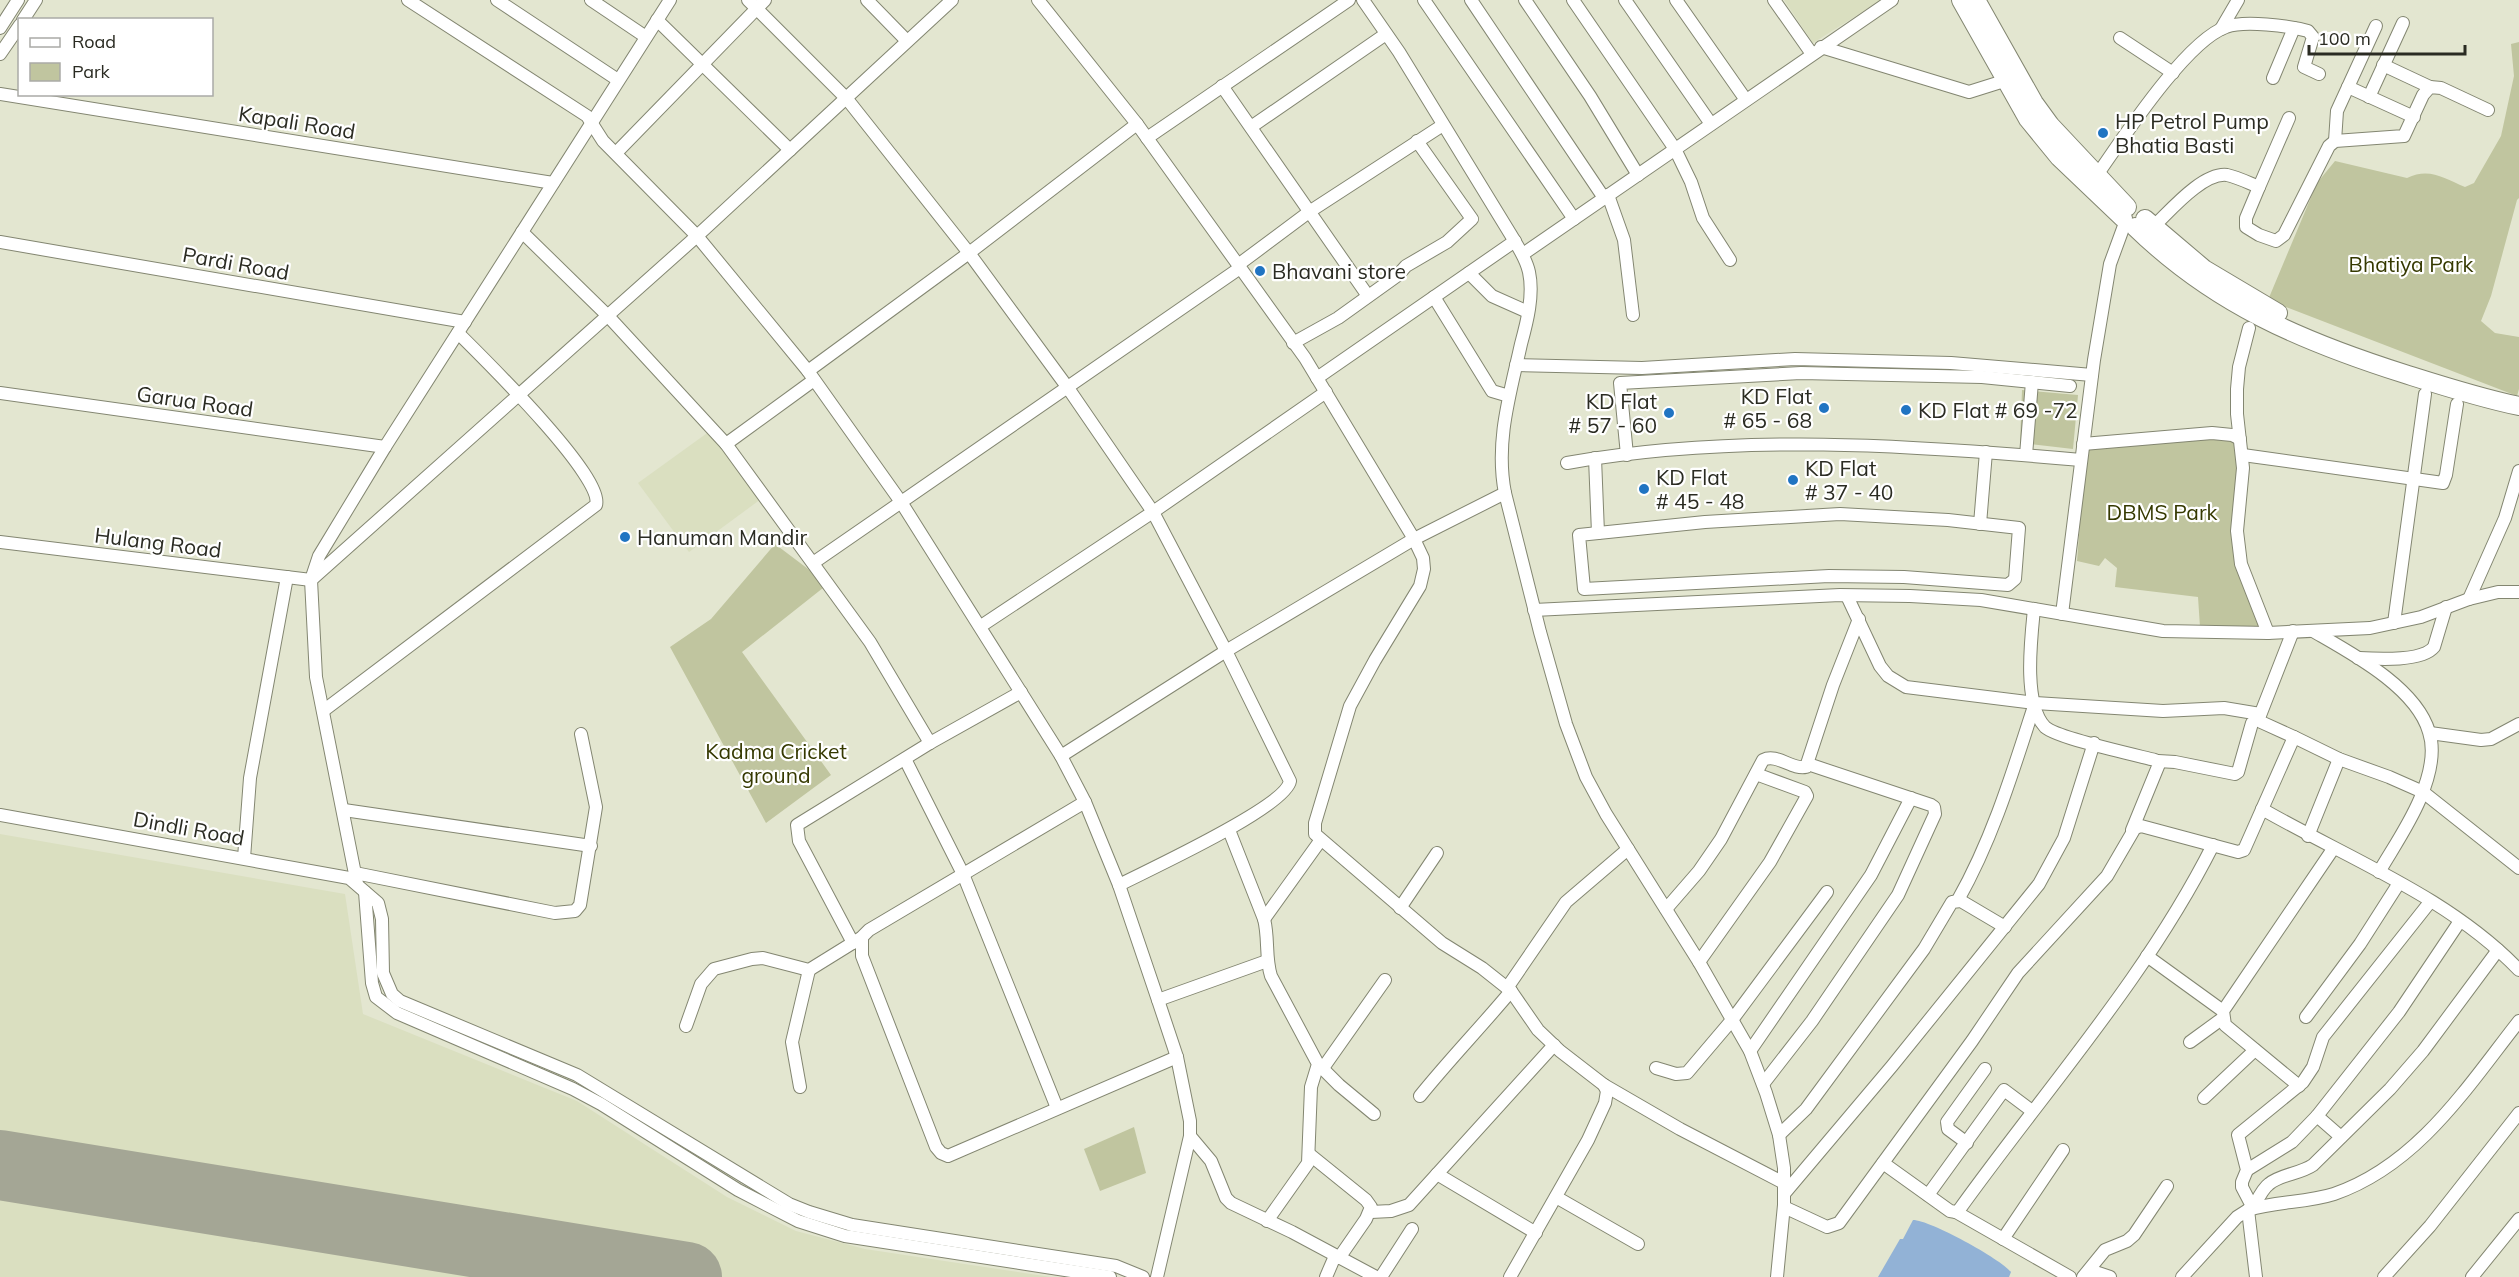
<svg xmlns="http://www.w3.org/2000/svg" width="2519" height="1277" font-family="Mulish,sans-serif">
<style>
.built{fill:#dadfc0}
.green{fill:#c0c59f}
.water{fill:#92b2d6}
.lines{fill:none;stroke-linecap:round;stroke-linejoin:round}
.runway{stroke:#a4a695;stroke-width:70}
.street-casing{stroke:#838671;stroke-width:14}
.secondary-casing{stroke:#838671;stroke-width:20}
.street{stroke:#fff;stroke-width:12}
.secondary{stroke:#fff;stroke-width:18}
.poi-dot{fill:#2074c2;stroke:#fff;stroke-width:2}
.labels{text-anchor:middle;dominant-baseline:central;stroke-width:4.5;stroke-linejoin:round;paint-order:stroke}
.poi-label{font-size:21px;fill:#2a2b22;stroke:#fff;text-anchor:start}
.street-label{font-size:21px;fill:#2a2b22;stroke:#fff}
.park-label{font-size:21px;fill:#353900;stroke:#fff}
</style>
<rect width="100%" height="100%" fill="#e3e6d0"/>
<g class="built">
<polygon points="1784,0 1881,0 1813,43"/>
<polygon points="710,431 761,499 689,552 638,483"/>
<polygon points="0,834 345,894 363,1014 577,1101 727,1197 796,1231 865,1249 1051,1277 0,1277"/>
</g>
<g class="green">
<path d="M2519 42V198L2517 200 2491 296 2481 321 2495 333 2519 337V389L2517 396 2268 300 2317 183 2335 161 2407 178C2429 167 2444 178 2465 187L2474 183 2501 136 2514 76 2511 44Z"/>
<polygon points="2022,390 2078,395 2073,449 2020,443"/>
<polygon points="2227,434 2235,444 2239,463 2234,548 2263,630 2200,627 2198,597 2115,587 2117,568 2105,558 2099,566 2077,561 2086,447"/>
<polygon points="775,544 828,584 742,652 831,775 766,823 670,647 711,619"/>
<polygon points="1134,1127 1146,1173 1100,1191 1084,1149"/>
</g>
<path class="water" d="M1913 1220C1930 1220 2001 1259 2011 1272L2009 1277H1878L1900 1239H1903Z"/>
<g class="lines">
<polyline class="runway" points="0,1165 687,1277"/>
<g class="street-casing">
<g id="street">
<polyline points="408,0 587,116 603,141 697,236 808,371 901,502 1061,756 1085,802 1119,885 1158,1000 1177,1057 1190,1121 1190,1136 1157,1277"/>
<polyline points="497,0 618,80"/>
<polyline points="591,0 646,37"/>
<path d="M748 0 847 99 969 253 1068 388 1153 512 1226 651 1290 781C1286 807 1148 870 1119 885"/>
<polyline points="867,0 907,41"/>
<polyline points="1038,0 1137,124 1305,358 1414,539 1423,558 1424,569 1420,586 1375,660 1350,706 1315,823 1315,834 1442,943 1482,968 1511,991 1538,1030 1560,1051 1604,1085 1680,1129 1784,1183"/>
<path d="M1363 0 1399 52 1511 235C1518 247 1526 258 1529 272 1534 295 1527 322 1521 344 1510 394 1495 442 1505 493L1540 632 1566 724 1586 777 1606 814 1699 962 1750 1051 1766 1093 1779 1135 1784 1168V1205L1777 1277"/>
<polyline points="1424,0 1574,219"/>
<polyline points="1471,0 1604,198"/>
<polyline points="1525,0 1590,96 1638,175"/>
<polyline points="1573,0 1675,149 1691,182 1703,218 1730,260"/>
<polyline points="1625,0 1711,124"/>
<polyline points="1676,0 1746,100"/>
<polyline points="1774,0 1812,54"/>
<polyline points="23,20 36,0"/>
<polyline points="657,20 790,150"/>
<polyline points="0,28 18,0"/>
<polyline points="2221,29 2238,0"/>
<polyline points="2120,38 2173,73"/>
<polyline points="1821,47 1969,92 2004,81"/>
<polyline points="0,54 20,25"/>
<polyline points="2383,65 2430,87"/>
<polyline points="2273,78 2294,28"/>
<polyline points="1222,86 1368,296"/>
<polyline points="2348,87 2414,117"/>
<polyline points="0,94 553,183"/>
<polyline points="2369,97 2403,23"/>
<polyline points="1251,127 1386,34"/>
<polyline points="1147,138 1349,0"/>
<polyline points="2335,141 2337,111 2376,26"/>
<polyline points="616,153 765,0"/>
<path d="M2097 175C2123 138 2186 41 2226 27 2244 20 2289 26 2308 31L2313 37 2304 67 2319 74"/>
<polyline points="2259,187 2289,118"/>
<polyline points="1608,195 1624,240 1633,315"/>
<path d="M2154 226C2170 211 2203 172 2227 175 2237 177 2249 183 2259 187L2246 218V227L2259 235 2276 241 2284 235 2329 146 2335 141 2404 136 2423 95 2430 87 2441 88 2488 110"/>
<polyline points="522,232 608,316 726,444 870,642 930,743"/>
<polyline points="0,242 465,322"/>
<polyline points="1523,254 1892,0"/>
<polyline points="1238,265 1309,212 1443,125"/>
<polyline points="1469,273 1492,296 1528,312"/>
<polyline points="1434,297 1492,391 1509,396"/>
<polyline points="2249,328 2239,367 2237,389 2237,414 2243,468 2237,531 2241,564 2268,633"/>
<polyline points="1293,343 1338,318 1398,275 1406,266 1447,242 1472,219 1417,141"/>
<polyline points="1516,365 1642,368 1795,359 1951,363 2092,375"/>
<polyline points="808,371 969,253 1137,124"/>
<polyline points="1317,378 1515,241"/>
<polyline points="0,393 385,447"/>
<polyline points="726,444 814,380"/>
<polyline points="2083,444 2212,433 2232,435 2240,439"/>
<polyline points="1627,455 1620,383 1801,373 1982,377 2070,386"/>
<polyline points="2026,455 2032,382"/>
<polyline points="2243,455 2443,483 2446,475 2457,404"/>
<polyline points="1595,458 1598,533"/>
<path d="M1567 463C1737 433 1910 445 2081 460"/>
<polygon points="1840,514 1948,520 2019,528 2015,579 2008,585 1904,577 1829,576 1584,589 1579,535 1705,522"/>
<polyline points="1980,524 1986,452"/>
<polyline points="0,542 311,580 697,236 952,0"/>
<polyline points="813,563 1240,268"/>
<polyline points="1847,596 1880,666 1888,676 1906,687 2035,703 2163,711 2224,708 2260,714"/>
<polyline points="2469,599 2505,518 2519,471"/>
<path d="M2034 609C2031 639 2023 704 2045 727 2057 738 2135 755 2155 760L2159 764 2132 830"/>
<polyline points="1534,610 1840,595 1910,596 1981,600 2163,631 2268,633 2370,628 2421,617 2469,599 2498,592 2519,592"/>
<polyline points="2062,614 2094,360 2110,264 2125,223"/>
<polyline points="2394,623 2425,394"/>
<polyline points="981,626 1153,512 1326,392"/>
<path d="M2313 631C2351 653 2416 687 2429 732 2436 753 2428 780 2420 799 2409 825 2393 848 2379 872"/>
<path d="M2358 658C2376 659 2422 662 2434 647L2446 607"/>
<path d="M323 711 596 505C605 477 482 357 458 333"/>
<polyline points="2430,733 2481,740 2491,739 2519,724"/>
<polyline points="2294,737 2339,759 2389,777 2423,792 2519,868"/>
<polyline points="1061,756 1226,651 1414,539 1505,493"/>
<polyline points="905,759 963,874 1057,1108"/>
<polyline points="2158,761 2175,762 2235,774 2238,772 2252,723"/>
<polyline points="1085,802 869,930 862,937 862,956 936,1147 941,1153 948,1156 1177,1057"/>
<path d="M2262 809C2349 859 2449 897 2519 970"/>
<polyline points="344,810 591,846"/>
<polyline points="0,815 349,878 378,903 382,919 383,973 392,994 400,1001 577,1075 789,1204 809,1212 852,1225 1116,1266 1143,1277"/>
<path d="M1229 830 1264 919C1269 938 1265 957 1271 976L1318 1064 1311 1087 1308 1163 1267 1221"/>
<polyline points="2308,836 2339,759"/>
<polyline points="244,858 250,778 287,577"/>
<polyline points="355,873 555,913 575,911 580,905 596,807 581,734"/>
<polyline points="357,884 316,677 311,580 319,556 385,447 670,0"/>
<polyline points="365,892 372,983 376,997 397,1013 573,1089 601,1104 738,1190 798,1221 845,1236 1110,1277"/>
<path d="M1958 900C1993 838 2013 771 2035 703"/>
<polyline points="1400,908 1437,853"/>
<path d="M1666 909 1699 871 1721 839 1763 760C1777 753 1792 770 1806 767L1833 685 1859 619"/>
<polyline points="1264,919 1320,841"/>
<polyline points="853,943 799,841 797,825 930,743 1021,692"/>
<polyline points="2147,956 2223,1011"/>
<polyline points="1699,962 1770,862 1807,796 1805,792 1756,774"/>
<polyline points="1507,988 1566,902 1628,849"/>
<polyline points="1158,1000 1267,961"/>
<polyline points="2306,1017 2360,944 2399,883"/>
<polyline points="686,1026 701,984 714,969 752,959 763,958 809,970 859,939"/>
<polyline points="2190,1042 2223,1018"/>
<polyline points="1750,1051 1871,875 1911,798"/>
<polyline points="1318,1064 1339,1085 1374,1114"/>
<polyline points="1323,1068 1385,980"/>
<polyline points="1656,1068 1676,1074 1687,1073 1732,1020 1827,892"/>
<polyline points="1763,1084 1812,1021 1898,895 1935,814 1934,807 1931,805 1808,764"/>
<polyline points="2299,1086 2225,1025 2223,1011 2333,849"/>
<polyline points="800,1087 792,1042 809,970"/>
<path d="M1420 1096C1449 1060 1481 1027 1511 991"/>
<polyline points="2204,1098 2255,1050"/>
<polyline points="2317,1116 2341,1137"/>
<polyline points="1779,1135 1806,1109 1924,949 1952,902 1961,901 2005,927"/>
<polyline points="1190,1136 1211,1161 1226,1198 1231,1203 1292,1232 1376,1277"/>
<polyline points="1967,1143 1948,1129 1947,1122 1985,1069"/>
<polyline points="1309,1154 1366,1200 1371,1207 1366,1219 1339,1258"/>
<path d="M1883 1163 1950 1211 1956 1212 1959 1210C2045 1090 2146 978 2213 845"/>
<polyline points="2247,1170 2292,1142 2317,1116 2399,1012 2460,921"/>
<polyline points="1437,1174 1536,1233"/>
<polyline points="1784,1194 1892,1066 2039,884 2064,838 2094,743"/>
<polyline points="1928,1195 2004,1090 2032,1111"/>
<polyline points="1556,1197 1638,1244"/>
<polyline points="1784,1207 1827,1227 1839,1223 1972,1041 2018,973 2107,876 2135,828 2141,826 2238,852 2244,850 2294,737 2261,722 2259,718 2293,631"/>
<polyline points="2253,1208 2242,1187 2242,1182 2247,1170 2238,1135 2303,1082 2313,1067 2323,1037 2430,902"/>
<path d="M2253 1208C2257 1201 2262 1189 2269 1184 2281 1174 2300 1174 2313 1165L2390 1089 2423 1051 2498 950"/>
<polyline points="2248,1210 2256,1277"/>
<polyline points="1371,1212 1391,1211 1409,1205 1554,1045"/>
<polyline points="1956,1212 2070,1277"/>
<polyline points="2003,1239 2063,1150"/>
<polyline points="1326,1277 1335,1256"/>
<polyline points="1381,1277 1412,1229"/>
<polyline points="1510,1277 1588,1140 1605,1103 1607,1091 1604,1085"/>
<polyline points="2083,1277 2105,1250 2127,1241 2134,1235 2167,1186"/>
<polyline points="2084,1277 2095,1272 2110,1277"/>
<path d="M2182 1277 2237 1217 2248 1210C2276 1201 2306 1203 2334 1194 2418 1165 2467 1087 2519 1021"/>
<polyline points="2384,1277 2430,1226 2519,1113"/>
<polyline points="2472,1277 2519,1219"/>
</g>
</g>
<g class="secondary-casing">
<g id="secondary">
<polyline points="1961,0 2028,119 2059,157 2123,218"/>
<polyline points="1976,0 2034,103 2050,125 2127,207"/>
<polyline points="2145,219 2204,269 2278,313"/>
<path d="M2135 227C2214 304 2301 341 2405 374 2443 386 2480 398 2519 406"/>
</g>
</g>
<use href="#street" class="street"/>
<use href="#secondary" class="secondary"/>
</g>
<g class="poi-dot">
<circle cx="2103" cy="133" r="6"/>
<circle cx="1260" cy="271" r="6"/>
<circle cx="1824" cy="408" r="6"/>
<circle cx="1906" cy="410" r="6"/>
<circle cx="1669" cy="413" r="6"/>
<circle cx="1793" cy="480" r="6"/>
<circle cx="1644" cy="489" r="6"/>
<circle cx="625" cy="537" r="6"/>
</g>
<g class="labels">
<g class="poi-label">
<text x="2115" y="121">HP Petrol Pump<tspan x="2115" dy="24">Bhatia Basti</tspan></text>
<text x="1272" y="271">Bhavani store</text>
<text x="1812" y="396" text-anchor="end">KD Flat<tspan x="1812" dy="24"># 65 - 68</tspan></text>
<text x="1657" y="401" text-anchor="end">KD Flat<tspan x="1657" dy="24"># 57 - 60</tspan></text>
<text x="1918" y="410">KD Flat # 69 -72</text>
<text x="1805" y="468">KD Flat<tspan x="1805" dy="24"># 37 - 40</tspan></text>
<text x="1656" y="477">KD Flat<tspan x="1656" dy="24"># 45 - 48</tspan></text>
<text x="637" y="537">Hanuman Mandir</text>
</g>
<g class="street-label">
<text transform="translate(297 122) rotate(9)">Kapali Road</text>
<text transform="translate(236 263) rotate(10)">Pardi Road</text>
<text transform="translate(195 401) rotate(8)">Garua Road</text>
<text transform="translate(158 542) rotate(7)">Hulang Road</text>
<text transform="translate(189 828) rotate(10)">Dindli Road</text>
</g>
<g class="park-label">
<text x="2411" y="264">Bhatiya Park</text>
<text x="2162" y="512">DBMS Park</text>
<text x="776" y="751">Kadma Cricket<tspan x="776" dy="24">ground</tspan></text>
</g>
</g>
<rect x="18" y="18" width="195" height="78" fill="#ffffff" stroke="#aaaaa7" stroke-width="1.5"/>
<rect x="30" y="38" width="30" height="9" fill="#ffffff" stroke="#aaaaa7" stroke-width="1.5"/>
<text x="72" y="48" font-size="18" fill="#2a2b22">Road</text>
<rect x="30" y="63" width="30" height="18" fill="#c0c59f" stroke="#aaaaa7" stroke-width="1.5"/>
<text x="72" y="78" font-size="18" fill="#2a2b22">Park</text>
<path d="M2309 45v9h156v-9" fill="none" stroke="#2a2b22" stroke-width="3"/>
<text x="2318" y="45" font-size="18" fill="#2a2b22" stroke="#ffffff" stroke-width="4.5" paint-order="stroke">100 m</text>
</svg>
